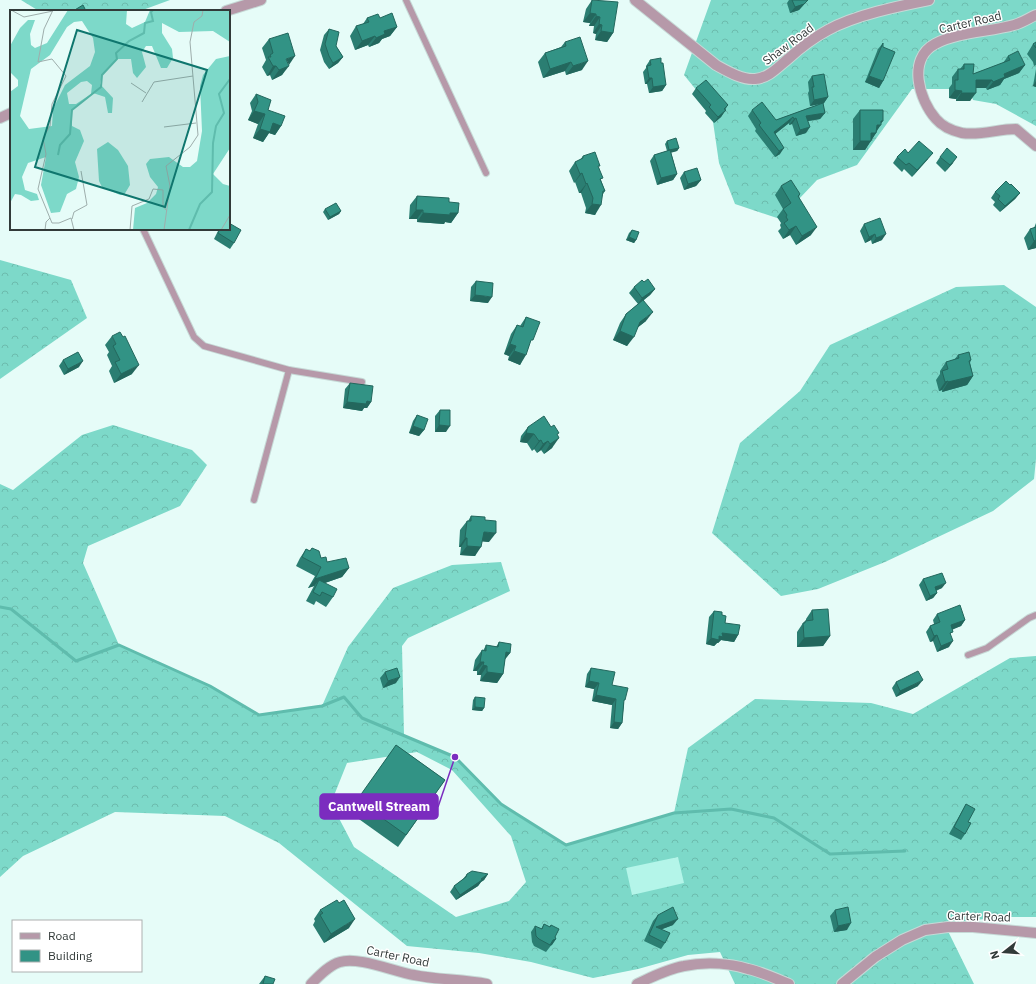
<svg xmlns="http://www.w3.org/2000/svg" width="1036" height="984" font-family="'IBM Plex Sans',sans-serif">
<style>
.forest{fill:url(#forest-crowns);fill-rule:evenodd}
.pitch{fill:#b4f5e9}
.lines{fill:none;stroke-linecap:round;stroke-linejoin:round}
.stream{stroke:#5fbcad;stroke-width:3}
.lane-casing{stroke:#c6d9d6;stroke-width:8}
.street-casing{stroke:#c6d9d6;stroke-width:12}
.lane{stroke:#b699a9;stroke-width:6}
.street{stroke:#b699a9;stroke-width:10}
.wall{fill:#2b7e72}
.shaded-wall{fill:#23675d}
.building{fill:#329385;stroke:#23675d}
.labels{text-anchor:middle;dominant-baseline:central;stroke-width:3;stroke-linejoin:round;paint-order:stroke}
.street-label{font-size:12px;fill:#323a39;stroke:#fff}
.inset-river{fill:none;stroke:#5fbcad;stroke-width:2}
.inset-road{fill:none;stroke:#9eaeac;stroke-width:1}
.view{fill:#0f766e;fill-opacity:0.15;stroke:#0f766e;stroke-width:2}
.inset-edge{fill:none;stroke:#323a39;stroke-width:2}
.leader{fill:none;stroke:#7b2cbf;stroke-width:1.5}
.callout-dot{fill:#7b2cbf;stroke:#fff;stroke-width:1.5}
.callout{fill:#7b2cbf;stroke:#7b2cbf;stroke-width:1.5}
.callout-label{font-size:13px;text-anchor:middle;font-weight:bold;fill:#fff}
</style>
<defs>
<pattern id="forest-crowns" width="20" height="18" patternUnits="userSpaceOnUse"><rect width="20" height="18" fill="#7dd9c9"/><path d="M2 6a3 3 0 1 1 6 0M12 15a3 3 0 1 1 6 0" fill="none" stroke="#6cbbad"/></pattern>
</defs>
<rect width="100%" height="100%" fill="#e6fcf8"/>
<g class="forest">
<polygon points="21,0 170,0 140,11 39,11"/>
<polygon points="711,0 1036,0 1036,126 996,104 973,100 970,92 965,89 912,89 857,165 817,180 780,219 735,204 719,163 711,108 684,75"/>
<polygon points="0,260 71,280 87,318 0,379"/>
<polygon points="1004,285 1036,307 1036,459 1034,479 993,511 885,562 818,589 781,596 712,533 740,443 800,391 830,345 956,287"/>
<path d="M113 425 192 450 207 465 180 506 88 546 83 563 119 645 210 686 259 715 322 706 348 647 393 588 452 565 501 562 510 591 408 638 402 646 404 735 455 757 501 804 565 845 674 813 688 748 755 699 871 703 913 714 1010 658 1036 656V917H1006L944 923 974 984H735L720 952 688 955 638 969 593 978 531 962 479 953 407 946 279 843 225 816 115 812 23 856 0 877V484L13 490 82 435ZM417 752 452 770 511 836 526 882 509 901 456 917 354 847 331 803 347 763Z"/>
</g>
<polygon class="pitch" points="678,857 684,883 632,895 626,868"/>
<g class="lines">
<polyline class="stream" points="0,607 11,609 76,661 119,645 210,686 259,715 322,706 344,697 362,718 455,757 501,804 566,845 674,813 731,809 774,818 830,854 905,851"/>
<g class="lane-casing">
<g id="lane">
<polyline points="406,0 486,173"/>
<polyline points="143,229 194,337 204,346 289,370 362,382"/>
<polyline points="254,500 289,370"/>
<polyline points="968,655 987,648 1029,618 1036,615"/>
</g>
</g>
<g class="street-casing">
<g id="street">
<path d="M635 0 716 65C727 71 742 80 755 79 769 78 778 67 788 59 800 48 813 38 828 30 855 15 899 6 929 0"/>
<polyline points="226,11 261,0"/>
<path d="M1036 15C1029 18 1022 23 1014 25 989 32 957 32 935 44 907 59 919 100 936 119 942 126 953 131 962 133 980 136 998 129 1016 129L1036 146"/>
<polyline points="0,118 11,113"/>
<path d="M311 984C319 976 329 965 340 962 358 956 395 972 414 975 438 980 463 979 487 984"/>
<path d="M637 984C652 977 667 969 684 966 704 962 728 963 748 969 762 972 776 979 789 984"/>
<polyline points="842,984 875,957 902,940 925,930 948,927 973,927 1036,933"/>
</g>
</g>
<use href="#lane" class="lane"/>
<use href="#street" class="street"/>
</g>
<g class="wall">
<polygon points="592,0 613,33 607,42 595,40 596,34 593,33 594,26 589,26 590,23 583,22 586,9"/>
<polygon points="789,0 808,0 799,10 790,13 787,3"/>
<polygon points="367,18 380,18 397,27 390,36 382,39 379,43 369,47 368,45 355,50 350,36 356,26 363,24"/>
<polygon points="329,29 336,46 343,57 338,63 329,69 324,62 320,50 324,35"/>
<polygon points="269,39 288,65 282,75 272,80 270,75 267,76 262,67 266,60 262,48"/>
<polygon points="565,42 582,70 566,75 565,71 543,78 538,62 545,53 561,47"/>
<polygon points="1036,42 1036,65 1034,66 1033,62 1027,54 1033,44"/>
<polygon points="883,43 883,81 879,88 865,82 878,49"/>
<polygon points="1008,56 1025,65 1019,73 1004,79 1000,85 987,90 986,88 976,88 970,101 956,101 956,99 949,98 949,88 952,84 952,77 958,69 960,69 964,64 973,74 1003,63"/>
<polygon points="650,60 666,85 662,91 649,93 647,84 645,84 643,72 646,68 646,66"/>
<polygon points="1036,69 1036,87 1033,86"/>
<polygon points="812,76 828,97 824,103 823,104 825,113 820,119 808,121 806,133 796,136 792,124 789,125 789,123 775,134 780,154 775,157 755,131 756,129 748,116 752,110 776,120 820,104 810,106 808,93 809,91 808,82"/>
<polygon points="696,88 728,105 721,117 714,123 705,113 706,111 692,94"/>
<polygon points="256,94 268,110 281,126 275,135 269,133 263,142 253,138 258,124 248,120 252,111 250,103"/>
<polygon points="860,110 881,123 876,133 865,150 853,150 853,119"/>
<polygon points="667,141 679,148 677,151 671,152 677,174 673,180 657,185 650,161 654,155 667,151 665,144"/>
<polygon points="908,153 928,159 912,177 904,169 902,172 893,163 897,157"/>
<polygon points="583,156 599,168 601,180 605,191 603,194 595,215 585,213 586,208 581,193 579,193 575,182 574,183 569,171 575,162 580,160"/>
<polygon points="940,157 953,163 945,172 936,163"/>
<polygon points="684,172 701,180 696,186 684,190 680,178"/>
<polygon points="1010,185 1020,193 1015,199 1000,212 993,205 995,202 991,198 995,192"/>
<polygon points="781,186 800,194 799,197 811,235 796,245 790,235 783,239 778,231 781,228 780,225 781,223 777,217 783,209 775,195"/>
<polygon points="417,196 449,202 458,213 451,223 445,222 444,224 417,222 417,219 409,219 410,205"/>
<polygon points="325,209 341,211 339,214 328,220 323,212"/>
<polygon points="1036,223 1036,248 1028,250 1024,238 1030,229 1034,228"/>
<polygon points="864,224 882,240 872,244 871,240 865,243 860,231"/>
<polygon points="219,229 229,229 234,243 230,249 214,239"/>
<polygon points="632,230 636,240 634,243 626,240 629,233"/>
<polygon points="476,281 488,303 470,301 471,287"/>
<polygon points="644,282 655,289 650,295 644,300 646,321 637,328 627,346 613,340 620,323 626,314 638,304 629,293 634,287"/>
<polygon points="526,317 529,346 520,365 508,360 509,356 504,354 511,334 517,325 520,326"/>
<polygon points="112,336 132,374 114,383 109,371 112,366 107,355 109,352 105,345"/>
<polygon points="958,355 971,360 970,363 973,376 967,385 942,392 942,390 939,391 936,380 940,374 940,371 946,362 954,360"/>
<polygon points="63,360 79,367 64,375 59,366"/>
<polygon points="350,383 371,402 367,408 364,408 362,411 343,408 345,389"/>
<polygon points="440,410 446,432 435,432 435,416"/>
<polygon points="417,415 424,430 419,436 409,433 413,421"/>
<polygon points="528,427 557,435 552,448 544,454 541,450 537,453 534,449 532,451 527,443 520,442 521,436"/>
<polygon points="471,516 485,520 489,542 482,541 475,556 460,555 461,547 459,547 460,530 467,521 468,521"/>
<polygon points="312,548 321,558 327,562 349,568 342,577 325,583 333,597 326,607 316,601 314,605 306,601 314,586 308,588 315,576 296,566 300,558 306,549 310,551"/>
<polygon points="923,579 942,588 936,591 937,593 933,598 926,601 919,585"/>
<polygon points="812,610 830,636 823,646 797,647 797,632 803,623 806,621 806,619"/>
<polygon points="714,611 722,615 725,623 738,635 734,642 721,640 718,643 717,643 714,646 706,644 709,617"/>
<polygon points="937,614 965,620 961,626 952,629 950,635 949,647 937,652 933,641 930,642 926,632 930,626 934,624 933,620"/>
<polygon points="499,642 510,653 505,659 503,674 497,683 480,681 481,675 477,675 477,671 473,671 475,660 482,650 483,651 486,645 496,647"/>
<polygon points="591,668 612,685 624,703 622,723 618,729 610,728 612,705 592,701 594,689 585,687 587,674"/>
<polygon points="385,672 396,683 383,688 380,678"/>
<polygon points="896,682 918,686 896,697 892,688"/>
<polygon points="475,697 484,708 482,711 472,710 473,700"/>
<polygon points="396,745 445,780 398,847 349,812"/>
<polygon points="966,804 968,822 965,834 961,840 949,834 962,811"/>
<polygon points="467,874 488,874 484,880 481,882 478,886 456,900 450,892 454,886 463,879"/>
<polygon points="320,910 349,928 324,943 313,925 315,921 314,919"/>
<polygon points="835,910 847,930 834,932 830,916"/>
<polygon points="658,915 673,925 662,929 665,943 661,949 644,941 653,921"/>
<polygon points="544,924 549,927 551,925 556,939 546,952 534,946 532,942 531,932 535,926 541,929"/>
<polygon points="265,976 273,984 259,984"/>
</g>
<g class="shaded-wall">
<polygon points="808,0 799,10 790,13 795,7"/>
<polygon points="590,13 596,14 590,23 583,22"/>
<polygon points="596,16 600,17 594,26 589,26"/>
<polygon points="599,24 602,25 596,34 593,33"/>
<polygon points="397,27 390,36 382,39 379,43 369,47 376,38 384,31"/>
<polygon points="601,31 613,33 607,42 595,40"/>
<polygon points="375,36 368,45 355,50 362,41"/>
<polygon points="295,56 289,65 286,59"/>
<polygon points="343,57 338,63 329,69 333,63"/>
<polygon points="588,61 582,70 566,75 573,66"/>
<polygon points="571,62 565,71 543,78 550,69"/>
<polygon points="1025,65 1019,73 1004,79 1000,85 987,90 993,82 1004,74"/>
<polygon points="273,66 276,66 270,75 267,76"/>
<polygon points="289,66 282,75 272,80 279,70"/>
<polygon points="869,76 883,81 879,88 865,82"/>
<polygon points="649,78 652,78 647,84 645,84"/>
<polygon points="976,80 992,80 986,88 970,88"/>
<polygon points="1036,81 1036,87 1033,86"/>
<polygon points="666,85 662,91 649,93 653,87"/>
<polygon points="955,90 962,91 956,99 949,98"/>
<polygon points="961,93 976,93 970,101 956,101"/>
<polygon points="828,97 824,103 810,106 814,100"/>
<polygon points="726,110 721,117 714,123 718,117"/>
<polygon points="254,111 265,114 258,124 248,120"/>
<polygon points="825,113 820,119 802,122 806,116"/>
<polygon points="793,117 789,123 770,138 774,132"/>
<polygon points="796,118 792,124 789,125 794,119"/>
<polygon points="881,121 883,121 880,125 881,125 875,133 876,133 865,150 853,150 860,141"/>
<polygon points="273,123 281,126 275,135 269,133 263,142 253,138 260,129"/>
<polygon points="810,127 806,133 796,136 800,130"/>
<polygon points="679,148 677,151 667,154 669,150"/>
<polygon points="784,148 780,154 775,157 779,151"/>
<polygon points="933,153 928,159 912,177 917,170"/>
<polygon points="957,157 953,163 945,172 950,165"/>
<polygon points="582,173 575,182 574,183 580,174"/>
<polygon points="677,174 673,180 657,185 661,178"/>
<polygon points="701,180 696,186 684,190 688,184"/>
<polygon points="587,183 581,193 579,193 586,184"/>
<polygon points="1020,193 1015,199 1000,212 1005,206"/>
<polygon points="592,204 601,205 595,215 585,213"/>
<polygon points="416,210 423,210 417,219 409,219"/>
<polygon points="341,211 339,214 328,220 330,217"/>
<polygon points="423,213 458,213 451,223 445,222 444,224 417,222"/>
<polygon points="796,226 790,235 783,239 789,230"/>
<polygon points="817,227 811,235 796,245 802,236"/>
<polygon points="875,234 871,240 865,243 869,237"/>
<polygon points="886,234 882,240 872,244 876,238"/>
<polygon points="629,237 636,240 634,243 626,240"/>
<polygon points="1036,240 1036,248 1028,250 1034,241"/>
<polygon points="655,289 650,295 638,304 642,298"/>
<polygon points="475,295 492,297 488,303 470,301"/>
<polygon points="653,312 646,321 633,331 640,322"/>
<polygon points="620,331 634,337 627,346 613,340"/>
<polygon points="510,344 516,346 509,356 504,354"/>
<polygon points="514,351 526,355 520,365 508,360"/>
<polygon points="83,361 79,367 64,375 68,369"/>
<polygon points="139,365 132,374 114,383 121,374"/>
<polygon points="973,376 967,385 942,392 948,382"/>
<polygon points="948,381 942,390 939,391 945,382"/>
<polygon points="367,401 371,402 367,408 364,408 362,411 343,408 347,402"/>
<polygon points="439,425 450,426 446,432 435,432"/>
<polygon points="413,426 424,430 419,436 409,433"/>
<polygon points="526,433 534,434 527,443 520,442"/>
<polygon points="559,438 552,448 544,454 550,444"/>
<polygon points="541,440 534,449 532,451 539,441"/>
<polygon points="548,441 541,450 537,453 543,444"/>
<polygon points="484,532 496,533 489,542 477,541"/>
<polygon points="465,538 467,538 461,547 459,547"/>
<polygon points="467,546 481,547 475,556 460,555"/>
<polygon points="349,568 342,577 316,586 319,580 314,586 308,588 315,579"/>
<polygon points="946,583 942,588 931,592 935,587"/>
<polygon points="937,593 933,598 926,601 930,596"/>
<polygon points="965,620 961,626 947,632 951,625"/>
<polygon points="722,633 738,635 734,642 721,640 718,643 717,643 714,646 706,644 711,638"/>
<polygon points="937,635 933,641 930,642 934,636"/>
<polygon points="830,636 823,646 797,647 804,638"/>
<polygon points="953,641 949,647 937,652 941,646"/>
<polygon points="506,652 510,653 503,662"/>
<polygon points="480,662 484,662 477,671 473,671"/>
<polygon points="483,665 487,666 481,675 477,675"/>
<polygon points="487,672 503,674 497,683 480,681"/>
<polygon points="400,677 396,683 383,688 388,681"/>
<polygon points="923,680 918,686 896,697 900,691"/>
<polygon points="589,681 599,683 594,689 585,687"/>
<polygon points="596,695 616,699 612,705 592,701"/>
<polygon points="475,707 484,708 482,711 472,710"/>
<polygon points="614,722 622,723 618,729 610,728"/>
<polygon points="488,874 484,880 481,882 478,886 456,900 460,895"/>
<polygon points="355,919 349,928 324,943 331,934"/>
<polygon points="678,919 673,925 652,933 656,927"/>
<polygon points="851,923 847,930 834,932 838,926"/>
<polygon points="556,939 552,945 550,946 553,940"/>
</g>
<g class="building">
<polygon points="592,0 618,2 613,33 601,31 602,25 599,24 600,17 596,16 596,14 590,13"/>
<polygon points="792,0 808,0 804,4 795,7"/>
<polygon points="83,5 86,11 73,11"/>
<polygon points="392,13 397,27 384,31 385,34 376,38 375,36 362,41 356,26 369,22 367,18 378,14 380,18"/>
<polygon points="329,29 339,32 336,46 343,57 333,63 329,56 325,44"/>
<polygon points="288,33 295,56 286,59 289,66 279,70 276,66 273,66 268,57 271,57 270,55 273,53 269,39"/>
<polygon points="580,37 588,61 573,66 571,62 550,69 545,53 566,46 565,42"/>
<polygon points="1036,42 1036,48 1033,44"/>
<polygon points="883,43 883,47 895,52 883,81 869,76"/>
<polygon points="1018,51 1025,65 1004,74 1005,77 993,82 992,80 976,80 976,93 961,93 962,91 955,90 955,80 958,80 958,69 964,69 964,64 974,64 973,74 1010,60 1008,56"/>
<polygon points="661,58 661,63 663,63 666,85 653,87 652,78 649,78 647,66 651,65 650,60"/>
<polygon points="824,74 828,97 814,100 812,87 814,87 812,76"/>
<polygon points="706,80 728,105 724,109 726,110 718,117 709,107 711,105 696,88"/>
<polygon points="256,94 271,100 268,110 285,116 281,126 273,123 270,132 260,129 265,114 254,111 258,102"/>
<polygon points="762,102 776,120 823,103 825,113 806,116 810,127 800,130 796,118 794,119 793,117 774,132 784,148 779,151 759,125 761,123 752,110"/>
<polygon points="860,110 883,110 883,121 881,121 881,125 877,125 876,133 871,133 871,141 860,141"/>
<polygon points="676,138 679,148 669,150 667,141"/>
<polygon points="919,141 933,153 917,170 909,163 906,165 897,157 905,149 908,153"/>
<polygon points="947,148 957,157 950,165 940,157"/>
<polygon points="670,150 677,174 661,178 654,155"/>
<polygon points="595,152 600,166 598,166 603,178 600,179 605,191 603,191 601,205 592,204 593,198 587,183 586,184 582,173 580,174 575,162 583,158 583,156"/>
<polygon points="697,168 701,180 688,184 684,172"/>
<polygon points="229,180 230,216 229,216"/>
<polygon points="791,180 800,194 798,196 817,227 802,236 796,226 789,230 784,223 788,220 786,217 787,215 783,209 791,203 781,186"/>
<polygon points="1006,181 1010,185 1011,184 1020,193 1005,206 998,199 1000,196 995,192"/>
<polygon points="417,196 449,198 449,202 459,203 458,213 450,213 450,215 423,213 423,210 416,210"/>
<polygon points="336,203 341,211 330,217 325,209"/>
<polygon points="880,218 886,234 876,238 875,234 869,237 864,224"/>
<polygon points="229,223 241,230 234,243 218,233 220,229 229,229"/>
<polygon points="1036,227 1036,240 1034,241 1030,229"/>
<polygon points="632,230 639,232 636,240 629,237"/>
<polygon points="648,279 655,289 642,298 634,287 642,280 644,282"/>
<polygon points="476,281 493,283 492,297 475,295"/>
<polygon points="643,300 653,312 640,322 634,337 620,331 626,314"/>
<polygon points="526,317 540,322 533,340 531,340 526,355 514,351 516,346 510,344 517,325 523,327"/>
<polygon points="120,332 123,337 125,336 139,365 121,374 115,362 120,360 113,346 116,344 112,336"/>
<polygon points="78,352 83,361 68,369 63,360"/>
<polygon points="969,352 971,360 969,361 973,376 948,382 948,381 945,382 942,371 948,369 946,362 959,358 958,355"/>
<polygon points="350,383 373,386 371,402 367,401 366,404 347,402"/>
<polygon points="440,410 450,410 450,426 439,425"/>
<polygon points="417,415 428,419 424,430 413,426"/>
<polygon points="544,416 551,427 554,425 559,433 557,434 559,438 550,444 548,441 543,444 541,440 539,441 534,434 526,433 528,427"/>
<polygon points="471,516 485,517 485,520 496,521 496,533 484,532 481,547 467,546 467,538 465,538 467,521 471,521"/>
<polygon points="312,548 319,551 321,558 326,557 327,562 346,558 349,568 315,579 321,567 302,557 306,549 310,551"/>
<polygon points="942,573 946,583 935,587 937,593 930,596 923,579"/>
<polygon points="319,580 337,589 333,597 322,592 320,596 313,592"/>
<polygon points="960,605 965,620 951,625 953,632 950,633 953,641 941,646 937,635 934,636 930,626 940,622 937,614"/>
<polygon points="828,609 830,636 804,638 803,623 805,623 805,621 813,620 812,610"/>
<polygon points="714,611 722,612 722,615 726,616 725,623 740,625 738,635 722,633 723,637 719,636 719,640 711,638"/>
<polygon points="499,642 511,644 510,653 506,652 503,674 487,672 487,666 483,665 484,662 480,662 482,650 486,651 486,645 498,647"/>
<polygon points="397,668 400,677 388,681 385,672"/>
<polygon points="591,668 615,672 612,685 628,688 625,700 624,700 622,723 614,722 616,699 596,695 599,683 589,681"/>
<polygon points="918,671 923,680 900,691 896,682"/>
<polygon points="475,697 485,698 484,708 475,707"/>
<polygon points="396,745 445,780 406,835 357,800"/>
<polygon points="966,804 975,809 968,822 971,823 965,834 954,827"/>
<polygon points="472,871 488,874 481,879 482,880 460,895 454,886 466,877 467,874"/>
<polygon points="337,900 339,903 344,900 355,919 331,934 320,915 323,913 320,910"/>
<polygon points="673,907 678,919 656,927 670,933 665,943 649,935 658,915"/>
<polygon points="848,907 851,923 838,926 835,910"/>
<polygon points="544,924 550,927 551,925 559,929 555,937 556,939 553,940 550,945 539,939 536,936 535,926 542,929"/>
<polygon points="265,976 275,979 273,984 263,984"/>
</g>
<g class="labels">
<g class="street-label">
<text transform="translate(970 22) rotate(-13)">Carter Road</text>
<text transform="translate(788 44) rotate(-37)">Shaw Road</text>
<text transform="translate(979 916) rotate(2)">Carter Road</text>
<text transform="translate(398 956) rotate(12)">Carter Road</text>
</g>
</g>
<g transform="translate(10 10)">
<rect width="220" height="220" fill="#e6fcf8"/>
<path d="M58 0H117L116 14 122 18 135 12 140 0H220V32L203 21 169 22 152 13V23L162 39 163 48 157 58H151L142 36H136L132 42 136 57 127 68 123 63 121 49H107L92 65 90 74 103 88 102 103H98L95 87 83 83 62 100V116L70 120 74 131 65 152 69 167 66 179 57 184 50 202 41 203 31 175 36 147 18 153 12 167 15 180 27 184 29 190 21 191 11 185 5 184 0 193V82L8 76V70L0 62V36L10 18 18 10H25L20 24 21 35 25 38 37 33ZM72 11 83 28 85 42 80 56 55 75 43 99 42 116 19 119 10 106 21 59 40 45 57 17 64 12ZM77 71 82 75 81 84 66 94H59L57 83 71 72ZM220 46V138L203 164 213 174 220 176V220H123L125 198 137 193 146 184 148 177 140 167 136 154 140 149 159 147 173 157H180L187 151 192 121 190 76 193 65 206 49ZM98 132 108 140 118 156 120 175 114 185H110L92 177 89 171 87 139Z" fill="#7dd9c9" fill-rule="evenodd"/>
<path class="inset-river" d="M48 145 50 135 60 124 62 100 91 77 92 65 107 49 106 43 119 31 134 23 135 13 143 11 141 2 143 0M179 220 190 194 202 182 203 133 206 116 214 103 209 84 220 69"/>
<path class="inset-road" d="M1 0 14 7 43 1M43 0 34 19 28 52 42 49 56 66 42 94 40 116 33 128 36 144 28 179 42 213H49L61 208 64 220M121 73 136 83M132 92 144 72 183 66M154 117 186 113M62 209 64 202 77 195 71 161M35 220 36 212 40 208M120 220 122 196 139 189 143 179 153 180V197L157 201M154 220 160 176 156 156 180 137 188 125 180 32 184 12 192 6 193 0M211 220 220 205"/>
<path class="view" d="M67 20 197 60 155 197 25 157Z"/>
<rect width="220" height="220" class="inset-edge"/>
</g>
<path class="leader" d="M455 757L438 807"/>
<circle class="callout-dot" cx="455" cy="757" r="4"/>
<rect class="callout" x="320" y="794" width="118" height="25" rx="4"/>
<g class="callout-label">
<text x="379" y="811">Cantwell Stream</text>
</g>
<rect x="12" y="920" width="130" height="52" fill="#ffffff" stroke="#adb0b0"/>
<rect x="20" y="933" width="20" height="6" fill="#b699a9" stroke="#adb0b0"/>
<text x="48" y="940" font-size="12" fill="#323a39">Road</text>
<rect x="20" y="950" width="20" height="12" fill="#329385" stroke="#adb0b0"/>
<text x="48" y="960" font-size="12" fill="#323a39">Building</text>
<g transform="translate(1004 952) rotate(253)" stroke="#ffffff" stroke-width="3" paint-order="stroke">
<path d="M0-3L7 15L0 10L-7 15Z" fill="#323a39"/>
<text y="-6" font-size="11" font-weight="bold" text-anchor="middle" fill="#323a39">N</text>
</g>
</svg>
